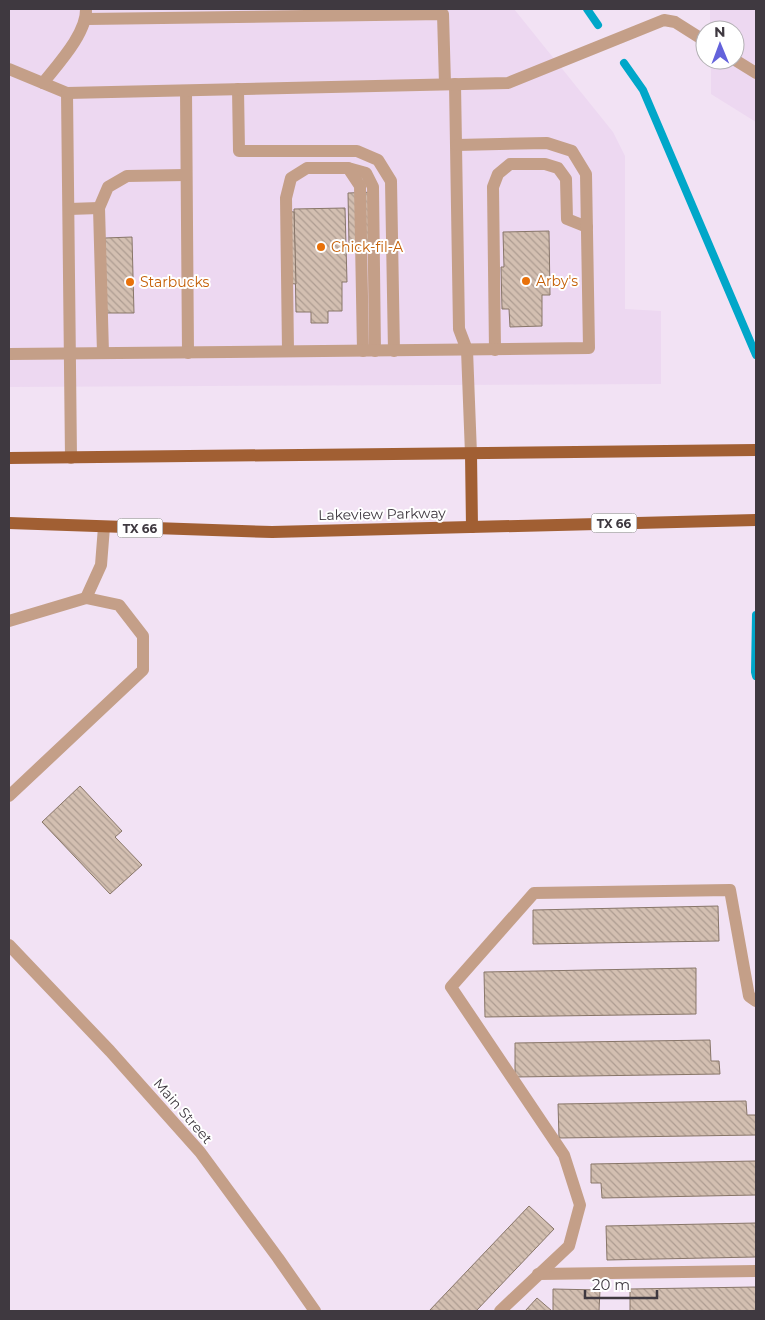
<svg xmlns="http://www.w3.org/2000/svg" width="765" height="1320" font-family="Montserrat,sans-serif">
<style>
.built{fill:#edd8f1}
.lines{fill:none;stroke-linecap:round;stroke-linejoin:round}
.stream{stroke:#00a7c9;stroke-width:8}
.building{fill:url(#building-back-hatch);stroke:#887669}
.service{stroke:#c49f88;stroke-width:12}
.tertiary{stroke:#c49f88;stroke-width:12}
.primary{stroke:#a15f33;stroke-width:12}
.food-dot{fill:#e8710a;stroke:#fff;stroke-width:2}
.labels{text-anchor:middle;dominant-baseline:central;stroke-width:4;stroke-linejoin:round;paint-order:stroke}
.shield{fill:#fff;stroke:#797479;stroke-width:1}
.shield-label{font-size:12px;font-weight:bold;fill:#3f3940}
.food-label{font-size:14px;fill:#c56008;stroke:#fff;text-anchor:start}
.street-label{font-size:14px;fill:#3f3940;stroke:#fff}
</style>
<defs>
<pattern id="building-back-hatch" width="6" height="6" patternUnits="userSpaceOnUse" patternTransform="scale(1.25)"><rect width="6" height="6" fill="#d3bfb1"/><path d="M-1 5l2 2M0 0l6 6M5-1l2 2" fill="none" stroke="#ad9c91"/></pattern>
</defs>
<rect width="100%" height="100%" fill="#f2e2f4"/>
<g class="built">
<polygon points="9,9 514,9 613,132 625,156 625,309 661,311 661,384 9,387"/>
<polygon points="710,9 756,9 756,122 711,94 711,60 735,60 735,30 710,30"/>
</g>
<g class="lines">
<g class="stream">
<polyline points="587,9 598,25"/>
<polyline points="624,63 643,90 756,355"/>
<polyline points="756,615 755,672 756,676"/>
</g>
</g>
<g class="building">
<polygon points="376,192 378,245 349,245 348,193"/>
<polygon points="345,208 347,282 342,282 342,311 328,311 328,323 311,323 311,312 296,312 294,209"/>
<polygon points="285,211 294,212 296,284 286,283"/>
<polygon points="549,231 550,295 542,295 542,326 510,327 509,309 502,309 501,267 504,267 503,232"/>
<polygon points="132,237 134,313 106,313 105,238"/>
<polygon points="80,786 122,831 115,837 142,865 110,894 42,822"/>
<polygon points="718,906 719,941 533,944 533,910"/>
<polygon points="696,968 696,1014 485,1017 484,972"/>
<polygon points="710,1040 711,1061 719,1061 720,1074 515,1077 515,1043"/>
<polygon points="746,1101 747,1115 756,1115 756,1135 559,1138 558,1104"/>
<polygon points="756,1161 756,1195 602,1198 601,1183 591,1183 591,1164"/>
<polygon points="529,1206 554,1229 476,1311 429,1311"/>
<polygon points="756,1223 756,1257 607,1260 606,1226"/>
<polygon points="756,1287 756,1311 630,1311 630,1289"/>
<polygon points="553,1289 600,1290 599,1311 553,1311"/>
<polygon points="537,1298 552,1311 525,1311"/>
</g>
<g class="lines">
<g class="service">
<polyline points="87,19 443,14 445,84"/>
<polyline points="735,60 756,73"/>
<polyline points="9,69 67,93 71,458"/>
<path d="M43 83C58 64 87 33 86 9"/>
<polyline points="455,84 459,329 467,350 471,454"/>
<polyline points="238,89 239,151 357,151 378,160 391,181 394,351"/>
<polyline points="186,91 188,353"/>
<polyline points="67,93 508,83 664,20 675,22 705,41"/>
<polyline points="348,168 366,173 373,187 375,351"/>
<polyline points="69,209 99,208"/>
<polyline points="495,350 493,187 498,174 510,164 545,164 558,168 566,179 567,219 587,227"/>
<polyline points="288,351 286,198 291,178 307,168 348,168 360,186 363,351"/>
<polyline points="103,353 99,208 108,187 127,176 186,175"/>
<path d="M9 354C202 352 396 351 589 348L586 174 572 151 547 143 457 145"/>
<polyline points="86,598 101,565 104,527"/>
<polyline points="9,621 86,598 119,605 143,636 143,670 9,796"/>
<polyline points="538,1274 756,1271"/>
<polyline points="500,1311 569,1246 580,1205 564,1155 451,987 534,893 730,890 749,996 756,1001"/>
</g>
<polyline class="tertiary" points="9,945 110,1051 200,1152 278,1258 315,1311"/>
<g class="primary">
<polyline points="471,454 472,527"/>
<polyline points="9,458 756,450"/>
<polyline points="9,523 272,532 756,520"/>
</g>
</g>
<g class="food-dot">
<circle cx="321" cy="247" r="5"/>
<circle cx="526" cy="281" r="5"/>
<circle cx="130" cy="282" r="5"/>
</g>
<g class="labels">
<g class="shield">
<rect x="591.5" y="513.5" width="45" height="19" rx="4"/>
<rect x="117.5" y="518.5" width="45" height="19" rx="4"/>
</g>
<g class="shield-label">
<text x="614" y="523">TX 66</text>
<text x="140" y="528">TX 66</text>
</g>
<g class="food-label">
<text x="331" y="247">Chick-fil-A</text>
<text x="536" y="281">Arby's</text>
<text x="140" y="282">Starbucks</text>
</g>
<g class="street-label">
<text transform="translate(382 514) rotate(-1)">Lakeview Parkway</text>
<text transform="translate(183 1111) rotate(49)">Main Street</text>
</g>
</g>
<rect width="765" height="1320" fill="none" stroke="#3f3940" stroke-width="20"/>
<g transform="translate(720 45) rotate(359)"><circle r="24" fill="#ffffff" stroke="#b2b0b3"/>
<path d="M0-4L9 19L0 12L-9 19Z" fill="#6362db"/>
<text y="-8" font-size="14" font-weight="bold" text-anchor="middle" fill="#3f3940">N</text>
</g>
<path d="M585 1290v8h72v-8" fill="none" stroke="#3f3940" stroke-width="2.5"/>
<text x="592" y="1290" font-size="15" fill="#3f3940" stroke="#ffffff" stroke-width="4" paint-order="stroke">20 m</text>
</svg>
